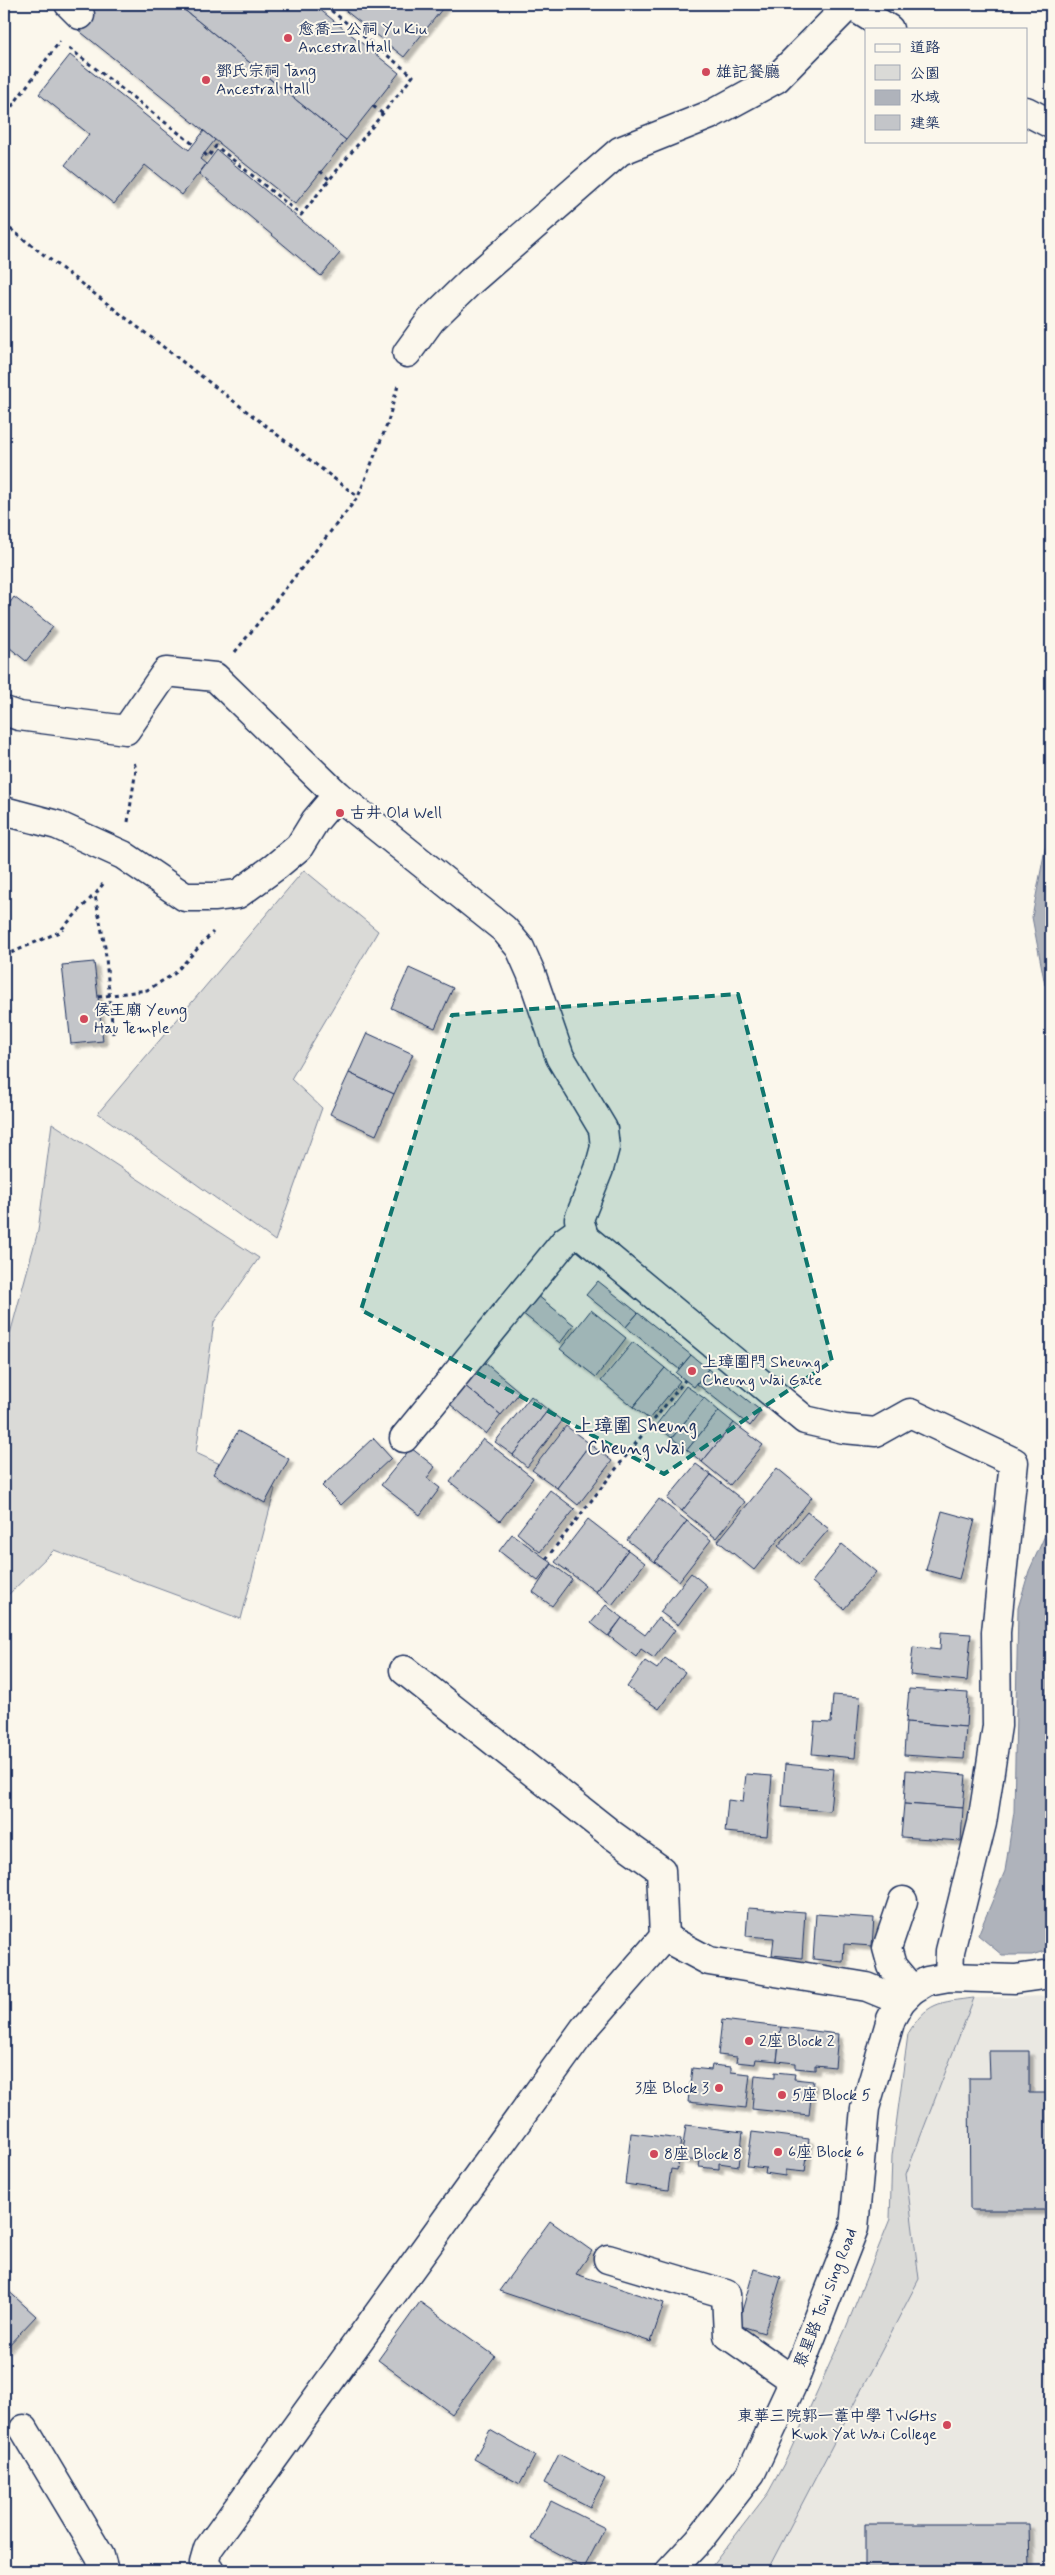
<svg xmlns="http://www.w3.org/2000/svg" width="1055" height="2575" font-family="Mynerve,'LXGW WenKai TC',sans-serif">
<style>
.built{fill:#eae8e2}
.green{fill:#dadad7;stroke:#7a849a}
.water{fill:#afb3bb;stroke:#747e96}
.building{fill:#c3c5c9;stroke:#1b2f5e;filter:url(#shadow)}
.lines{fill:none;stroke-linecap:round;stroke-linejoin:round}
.minor-casing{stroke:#1b2f5e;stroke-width:31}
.path{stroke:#1b2f5e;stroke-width:3;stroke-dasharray:4 4;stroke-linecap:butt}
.minor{stroke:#fbf7ec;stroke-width:28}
.marked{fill:#0f766e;fill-opacity:0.2;stroke:#0f766e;stroke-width:4;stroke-dasharray:10 6;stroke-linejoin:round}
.poi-dot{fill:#d1495b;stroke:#fbf7ec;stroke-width:2}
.labels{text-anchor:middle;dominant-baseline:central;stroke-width:4;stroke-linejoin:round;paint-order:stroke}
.poi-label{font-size:16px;fill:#1b2f5e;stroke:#fbf7ec;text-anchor:start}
.street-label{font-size:16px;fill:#1b2f5e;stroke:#fbf7ec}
.quarter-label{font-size:19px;fill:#1b2f5e;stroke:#fbf7ec}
</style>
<defs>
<filter id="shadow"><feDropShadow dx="4.5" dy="4.5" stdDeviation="1" flood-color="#0004"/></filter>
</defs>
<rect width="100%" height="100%" fill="#fbf7ec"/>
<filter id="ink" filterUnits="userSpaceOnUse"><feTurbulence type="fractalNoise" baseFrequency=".02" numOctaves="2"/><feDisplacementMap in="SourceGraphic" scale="10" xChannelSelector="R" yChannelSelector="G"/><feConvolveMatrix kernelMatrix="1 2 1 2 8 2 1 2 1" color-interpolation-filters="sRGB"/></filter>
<g filter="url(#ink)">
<polygon class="built" points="1051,1996 1051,2571 767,2571 919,2279 906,2174 974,1998"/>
<g class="green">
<polygon points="304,870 378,931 291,1079 322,1108 275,1241 98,1113"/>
<polygon points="52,1123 259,1258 214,1322 196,1453 275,1489 241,1619 54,1550 4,1599 4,1356 38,1231"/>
<path d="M974 1998 906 2174 919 2279 767 2571H708L768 2493 786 2460 845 2330 890 2219 892 2156 908 2034C926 2002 940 2002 974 1998Z"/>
</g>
<g class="water">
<polygon points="1051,818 1051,987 1045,985 1032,917"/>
<polygon points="1051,1522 1051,1949 1032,1955 1002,1955 978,1935 1005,1871 1014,1812 1018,1608 1029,1571"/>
</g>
<g class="building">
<polygon points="98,4 177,4 346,140 295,204 77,29"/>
<polygon points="177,4 313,4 399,73 346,140"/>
<polygon points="337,4 446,4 404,57"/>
<polygon points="70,55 189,150 204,131 215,140 200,159 206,164 182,195 145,165 114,204 65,165 89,134 39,94"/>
<polygon points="217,150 340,253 321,276 199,174"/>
<polygon points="14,597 53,627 26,661 4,643 4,611"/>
<polygon points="94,962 103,1041 71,1044 62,965"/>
<polygon points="409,968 453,988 435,1028 391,1008"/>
<polygon points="367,1033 413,1054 394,1094 349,1073"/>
<polygon points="349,1073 394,1094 376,1135 330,1114"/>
<polygon points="598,1281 638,1313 626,1327 586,1295"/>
<polygon points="532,1291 574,1325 560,1343 517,1309"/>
<polygon points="591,1310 626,1338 596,1377 560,1349"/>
<polygon points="638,1313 691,1355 679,1369 626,1327"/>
<polygon points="633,1342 665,1368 633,1407 601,1381"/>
<polygon points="691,1355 708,1369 694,1387 676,1373"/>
<polygon points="479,1358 520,1392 501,1415 460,1382"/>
<polygon points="665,1368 680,1381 649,1419 633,1407"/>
<polygon points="708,1369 761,1411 750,1426 697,1384"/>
<polygon points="460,1382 501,1415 486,1434 445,1400"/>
<polygon points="686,1386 704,1398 672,1438 656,1425"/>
<polygon points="531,1396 548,1410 513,1455 495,1442"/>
<polygon points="704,1398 719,1411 687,1450 672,1438"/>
<polygon points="548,1410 562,1421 527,1467 513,1455"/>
<polygon points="719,1411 734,1423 702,1462 687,1450"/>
<polygon points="734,1423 763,1445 730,1485 702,1462"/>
<polygon points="566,1426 590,1444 557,1488 532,1470"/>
<polygon points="238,1431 289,1459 265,1503 213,1474"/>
<polygon points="373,1438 391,1458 341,1505 322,1486"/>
<polygon points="483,1439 533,1478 500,1521 450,1482"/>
<polygon points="590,1444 612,1461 578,1505 557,1488"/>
<polygon points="411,1448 435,1467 427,1478 440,1488 420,1515 381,1485"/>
<polygon points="696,1464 711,1475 682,1511 667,1499"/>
<polygon points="777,1468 812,1497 754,1570 718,1541"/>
<polygon points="711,1475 745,1502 716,1538 682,1511"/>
<polygon points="550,1490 575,1509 540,1552 517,1533"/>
<polygon points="659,1499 687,1521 655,1562 627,1540"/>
<polygon points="942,1511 975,1520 959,1579 926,1570"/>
<polygon points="807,1512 829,1529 799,1564 778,1546"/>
<polygon points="588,1519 628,1550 596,1592 555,1562"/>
<polygon points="687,1521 711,1540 679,1581 655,1562"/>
<polygon points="512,1534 552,1563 538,1581 499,1551"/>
<polygon points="842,1544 876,1572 844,1609 812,1582"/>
<polygon points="628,1550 645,1563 612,1605 596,1592"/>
<polygon points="552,1564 572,1579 552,1606 533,1592"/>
<polygon points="691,1573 707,1586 678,1625 660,1612"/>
<polygon points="606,1605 622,1618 608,1636 591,1623"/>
<polygon points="622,1618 645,1635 658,1618 675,1630 654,1658 641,1649 636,1657 609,1636"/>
<polygon points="941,1632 971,1634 967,1681 910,1675 913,1647 940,1650"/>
<polygon points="665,1658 685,1672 659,1709 627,1687 645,1661 657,1669"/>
<polygon points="909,1689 968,1693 966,1727 906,1722"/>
<polygon points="833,1695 860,1697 855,1758 812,1754 815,1722 831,1723"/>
<polygon points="906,1722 966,1727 964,1759 904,1755"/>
<polygon points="785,1764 834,1769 830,1811 782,1807"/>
<polygon points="906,1770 966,1775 963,1808 904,1804"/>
<polygon points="746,1774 772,1776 767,1836 725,1832 728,1800 743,1802"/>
<polygon points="904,1804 963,1808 961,1841 901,1837"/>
<polygon points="748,1908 805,1912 802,1958 772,1955 774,1938 746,1936"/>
<polygon points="816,1914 874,1918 872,1946 844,1944 843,1962 813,1959"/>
<polygon points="722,2020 781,2027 777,2061 756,2059 755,2064 736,2062 737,2057 718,2055"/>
<polygon points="781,2027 838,2034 835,2067 815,2065 815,2070 795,2068 795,2063 777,2061"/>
<polygon points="989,2051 1029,2051 1029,2093 1051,2093 1051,2210 970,2210 969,2078 990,2078"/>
<polygon points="712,2065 731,2067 731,2072 750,2074 746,2108 688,2102 692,2068 711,2070"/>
<polygon points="775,2072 795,2074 794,2079 813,2081 809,2115 752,2109 755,2075 775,2077"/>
<polygon points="686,2125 743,2132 739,2166 719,2163 719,2169 699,2167 700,2161 681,2159"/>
<polygon points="752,2132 809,2139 805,2172 785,2170 785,2176 765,2173 766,2168 747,2166"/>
<polygon points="631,2133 681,2139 677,2170 671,2169 668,2190 625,2184"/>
<polygon points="550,2221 592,2251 576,2274 664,2303 651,2342 499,2291"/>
<polygon points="754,2269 781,2277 764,2333 738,2325"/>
<polygon points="4,2287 36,2316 6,2348 4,2346"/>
<polygon points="420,2302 495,2356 452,2414 378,2360"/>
<polygon points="490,2430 535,2456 520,2484 474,2459"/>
<polygon points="559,2454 605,2479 590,2507 544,2483"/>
<polygon points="551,2501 605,2528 584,2568 531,2539"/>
<polygon points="865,2524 1029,2524 1030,2571 865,2571"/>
</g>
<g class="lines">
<g class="minor-casing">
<g id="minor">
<polyline points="69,4 80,15"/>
<polyline points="849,4 889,29"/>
<polyline points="1026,111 1051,124"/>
<polyline points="407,353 431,320 471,281 620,151 710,115 776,79 850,4"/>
<polyline points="4,711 19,716 126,730 166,672 215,677 337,795 504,929 520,948 531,973 560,1057 603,1129 605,1147 599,1169 579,1219 584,1237 805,1420 844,1429 876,1432 910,1413 1014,1462 996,1632 997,1726 982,1823 950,1951 949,1977"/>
<polyline points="4,811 57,825 123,855 185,897 214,897 238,894 275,867 299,847 315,821 337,795"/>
<polyline points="404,1438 565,1241 582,1229"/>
<polyline points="404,1670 611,1834 661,1870 664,1937 709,1961 867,1987 901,2001"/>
<polyline points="903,1901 887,1948 892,1966 912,1990"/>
<polyline points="608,2259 726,2294 728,2335 794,2381"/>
<polyline points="24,2429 100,2556 104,2571"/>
<polyline points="210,2571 204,2563 208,2549 584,2029 664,1937"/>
<polyline points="670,2571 699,2540 751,2473 794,2381 854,2228 865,2108 891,2019 901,2001 912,1990 927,1981 949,1977 1015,1979 1051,1974"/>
</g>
</g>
<g class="path">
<polyline points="69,48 193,144"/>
<polyline points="373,106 383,114"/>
<polyline points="7,113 60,41"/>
<polyline points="204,153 208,157 216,146 301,215 413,76 323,4"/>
<polyline points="320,171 330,180"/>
<polyline points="4,224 358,497"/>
<polyline points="235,652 358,497 387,425 398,385"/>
<polyline points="128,822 136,769 134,762"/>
<polyline points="103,884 95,895 105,947 113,1034"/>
<polyline points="4,956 59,932 94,895"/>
<polyline points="98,997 147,990 174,974 213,932"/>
<polyline points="546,1559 685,1380"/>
</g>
<use href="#minor" class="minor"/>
</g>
</g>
<path class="marked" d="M738 994 832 1361 664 1474 361 1310 452 1015Z"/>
<g class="poi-dot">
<circle cx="288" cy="38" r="5"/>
<circle cx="706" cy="72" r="5"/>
<circle cx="206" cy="80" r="5"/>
<circle cx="340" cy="813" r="5"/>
<circle cx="84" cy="1019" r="5"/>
<circle cx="692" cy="1371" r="5"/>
<circle cx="749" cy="2041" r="5"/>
<circle cx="719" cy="2088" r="5"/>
<circle cx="782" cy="2095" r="5"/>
<circle cx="778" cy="2152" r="5"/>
<circle cx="654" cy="2154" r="5"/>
<circle cx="947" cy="2425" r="5"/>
</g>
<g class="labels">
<g class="poi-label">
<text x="298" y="29">愈喬二公祠 Yu Kiu<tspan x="298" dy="18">Ancestral Hall</tspan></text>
<text x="216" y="71">鄧氏宗祠 Tang<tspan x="216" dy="18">Ancestral Hall</tspan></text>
<text x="716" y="72">雄記餐廳</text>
<text x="350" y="813">古井 Old Well</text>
<text x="94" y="1010">侯王廟 Yeung<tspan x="94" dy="18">Hau Temple</tspan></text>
<text x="702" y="1362">上璋圍門 Sheung<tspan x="702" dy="18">Cheung Wai Gate</tspan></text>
<text x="759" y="2041">2座 Block 2</text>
<text x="709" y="2088" text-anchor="end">3座 Block 3</text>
<text x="792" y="2095">5座 Block 5</text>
<text x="788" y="2152">6座 Block 6</text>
<text x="664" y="2154">8座 Block 8</text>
<text x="937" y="2416" text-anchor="end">東華三院郭一葦中學 TWGHs<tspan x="937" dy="18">Kwok Yat Wai College</tspan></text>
</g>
<g class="street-label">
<text transform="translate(826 2298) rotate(-69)">聚星路 Tsui Sing Road</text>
</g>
<g class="quarter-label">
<text x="636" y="1426">上璋圍 Sheung<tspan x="636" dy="22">Cheung Wai</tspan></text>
</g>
</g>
<rect width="1055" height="2575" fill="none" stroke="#fbf7ec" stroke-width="20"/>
<rect x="10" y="10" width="1035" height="2555" fill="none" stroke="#1b2f5e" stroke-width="2" filter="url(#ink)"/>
<rect x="865" y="28" width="162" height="115" fill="#fbf7ec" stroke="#a1a7b3"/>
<rect x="875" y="44" width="25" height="8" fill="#fbf7ec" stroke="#a1a7b3"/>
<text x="910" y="52" font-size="15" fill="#1b2f5e">道路</text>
<rect x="875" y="65" width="25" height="15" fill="#dadad7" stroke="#a1a7b3"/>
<text x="910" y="78" font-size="15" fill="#1b2f5e">公園</text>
<rect x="875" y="90" width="25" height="15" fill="#afb3bb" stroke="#a1a7b3"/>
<text x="910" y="102" font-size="15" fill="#1b2f5e">水域</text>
<rect x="875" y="115" width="25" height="15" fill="#c3c5c9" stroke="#a1a7b3"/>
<text x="910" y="128" font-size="15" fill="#1b2f5e">建築</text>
</svg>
